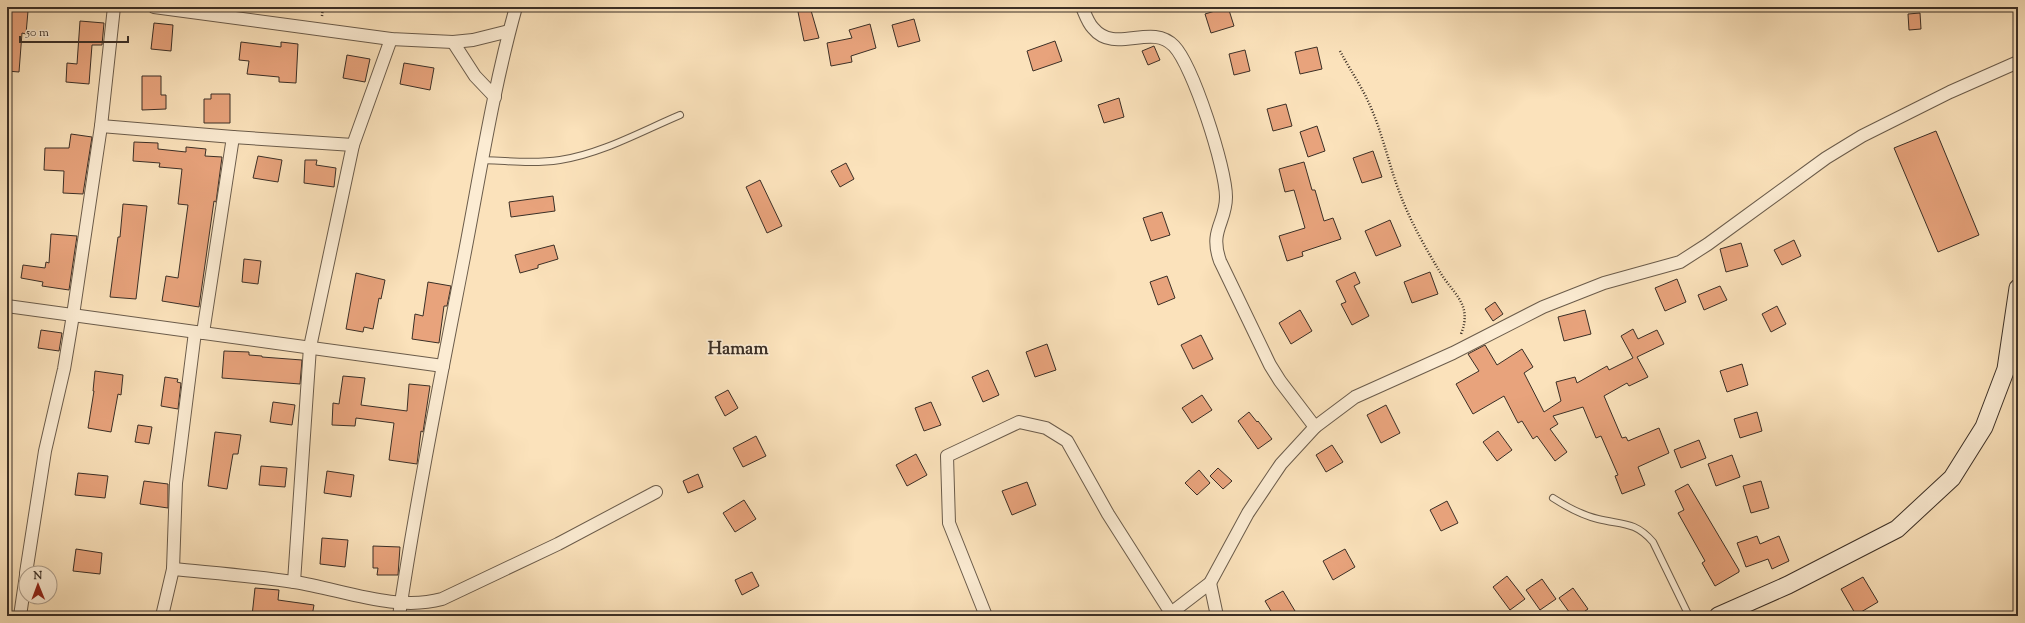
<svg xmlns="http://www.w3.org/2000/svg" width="2025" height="623" font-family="'Sorts Mill Goudy',serif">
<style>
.building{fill:#e8a37c;stroke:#3b2f26}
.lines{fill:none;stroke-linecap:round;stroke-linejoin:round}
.lane-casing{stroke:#6b5c4b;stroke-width:8}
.street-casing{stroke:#6b5c4b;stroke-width:14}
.secondary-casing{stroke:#3b2f26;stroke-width:19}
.path{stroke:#3b2f26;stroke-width:2.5;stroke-dasharray:1 2;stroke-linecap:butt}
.lane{stroke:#fcecd3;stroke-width:6}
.street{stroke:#fcecd3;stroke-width:12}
.secondary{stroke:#fcecd3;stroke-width:17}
.labels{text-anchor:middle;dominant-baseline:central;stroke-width:3.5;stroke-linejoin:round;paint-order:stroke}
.district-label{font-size:18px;font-weight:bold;fill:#3b2f26;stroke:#fcecd3}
</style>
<rect width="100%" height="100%" fill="#fbe2bb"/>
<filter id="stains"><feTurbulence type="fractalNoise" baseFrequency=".005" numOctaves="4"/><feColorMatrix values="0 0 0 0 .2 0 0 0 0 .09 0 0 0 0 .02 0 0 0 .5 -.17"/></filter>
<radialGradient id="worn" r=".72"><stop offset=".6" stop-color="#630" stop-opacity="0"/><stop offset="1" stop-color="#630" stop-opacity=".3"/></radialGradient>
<g class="building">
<polygon points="797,7 810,7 819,38 804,41"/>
<polygon points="1228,7 1234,26 1211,33 1205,14"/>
<polygon points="7,9 28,11 26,34 22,33 19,72 7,71"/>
<polygon points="1920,13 1921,29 1909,30 1908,14"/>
<polygon points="914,19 920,41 898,47 892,25"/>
<polygon points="80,21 104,23 102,45 92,45 89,84 66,82 67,63 77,64"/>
<polygon points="154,23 173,25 171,51 151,49"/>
<polygon points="870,24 876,48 851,56 852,62 831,66 827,43 852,38 849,30"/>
<polygon points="1055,41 1062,61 1033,71 1027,51"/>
<polygon points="241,42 281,47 281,42 298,44 296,83 279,82 279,77 247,74 249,61 239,60"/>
<polygon points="1154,46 1160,60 1148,65 1142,51"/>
<polygon points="1317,47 1322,69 1300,74 1295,52"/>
<polygon points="1245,50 1250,71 1234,75 1229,54"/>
<polygon points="347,55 370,59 365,82 343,78"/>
<polygon points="404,63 434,68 430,90 400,84"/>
<polygon points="142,76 161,76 161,95 166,95 166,109 142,110"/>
<polygon points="211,94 230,94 230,123 204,123 204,99 211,99"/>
<polygon points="1119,98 1124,117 1104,123 1098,105"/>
<polygon points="1286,104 1292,126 1273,131 1267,109"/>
<polygon points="1317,126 1325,151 1308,157 1300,132"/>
<polygon points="1936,131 1979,235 1938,252 1894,148"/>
<polygon points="71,134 92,137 83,194 63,193 64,171 44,170 45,148 69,148"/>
<polygon points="134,142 158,143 158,149 186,152 186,147 206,149 205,156 222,157 216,202 214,201 199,307 162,301 166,276 178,278 188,205 178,204 182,169 159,167 160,163 133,161"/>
<polygon points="1373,151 1382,177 1362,183 1353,158"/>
<polygon points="258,156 282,160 278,182 253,178"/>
<polygon points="305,160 317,160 316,165 336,168 334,187 304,183"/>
<polygon points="1304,162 1312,190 1315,190 1324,221 1333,218 1341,239 1302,252 1303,256 1287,261 1279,236 1305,228 1294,190 1285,192 1279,169"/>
<polygon points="846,163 854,179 840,187 831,171"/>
<polygon points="760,180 782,226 767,233 746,187"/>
<polygon points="553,196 555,211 511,217 509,202"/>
<polygon points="123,204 147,206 136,299 110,297 118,237 120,237"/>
<polygon points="1162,212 1170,235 1151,241 1143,218"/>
<polygon points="1390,220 1401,246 1376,256 1365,231"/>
<polygon points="51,234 77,236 69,290 42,286 43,282 21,278 23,265 45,268 46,262 49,263"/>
<polygon points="1794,240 1801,256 1782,265 1774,250"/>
<polygon points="1741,243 1748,266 1726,272 1720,249"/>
<polygon points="554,245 558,259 538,265 538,268 520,273 515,255"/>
<polygon points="244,259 261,261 258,284 242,282"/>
<polygon points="1355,272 1360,283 1354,286 1369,316 1352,325 1341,304 1346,302 1336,281"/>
<polygon points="1430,272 1438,294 1412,303 1404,282"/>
<polygon points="356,273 385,280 381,299 379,298 373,329 364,327 363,332 346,329"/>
<polygon points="1167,276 1175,298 1158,305 1150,282"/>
<polygon points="1677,279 1686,302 1665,311 1655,288"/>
<polygon points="428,282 451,286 447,306 444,306 439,343 412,339 415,314 423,316"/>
<polygon points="1720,286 1727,300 1704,310 1698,295"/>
<polygon points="1495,302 1503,314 1493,321 1485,309"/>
<polygon points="1777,306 1786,324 1771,332 1762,314"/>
<polygon points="1300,310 1312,331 1291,344 1279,323"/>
<polygon points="1585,310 1591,334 1564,341 1558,317"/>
<polygon points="1633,329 1638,339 1657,330 1664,344 1637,357 1648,377 1629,386 1627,383 1604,396 1622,438 1626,437 1628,441 1659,428 1669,453 1638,467 1645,485 1622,494 1615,476 1618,475 1601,436 1596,438 1583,407 1553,416 1558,424 1550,429 1567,452 1555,461 1537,436 1533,439 1522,421 1518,423 1504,396 1473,414 1456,384 1479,371 1468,354 1485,345 1497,365 1522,349 1533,367 1524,373 1544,412 1561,401 1556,382 1575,377 1577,383 1607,366 1609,370 1633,358 1621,336"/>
<polygon points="41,330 62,333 59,351 38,348"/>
<polygon points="1201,335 1213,359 1193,369 1181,345"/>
<polygon points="1047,344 1056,370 1035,377 1026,352"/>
<polygon points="224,351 249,352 249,355 262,356 262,357 302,360 300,384 222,378"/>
<polygon points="1742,364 1748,385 1727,392 1720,371"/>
<polygon points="988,370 999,395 983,402 972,377"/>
<polygon points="95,371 123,375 121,395 118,394 111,432 88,428 94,391 93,391"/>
<polygon points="343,376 365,378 361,405 407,411 409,384 430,386 423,432 421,431 417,464 389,460 394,423 356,418 355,426 332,425 333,403 339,404"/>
<polygon points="165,377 178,379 177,382 181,383 178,409 161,406"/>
<polygon points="728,390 738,408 725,416 715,397"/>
<polygon points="1202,395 1212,410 1192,423 1182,408"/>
<polygon points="273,402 295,405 292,425 270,422"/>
<polygon points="931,402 941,425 924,431 915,408"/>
<polygon points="1386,405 1400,433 1381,443 1367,415"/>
<polygon points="1249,412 1257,422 1258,421 1272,439 1258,449 1238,421"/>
<polygon points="1757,412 1762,431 1740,438 1734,419"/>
<polygon points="138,425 152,427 149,444 135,442"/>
<polygon points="1498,431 1512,450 1497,461 1483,442"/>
<polygon points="215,432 241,435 238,454 233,454 227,489 208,486"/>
<polygon points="756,436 766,456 743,467 733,448"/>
<polygon points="1699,440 1706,458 1681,468 1674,450"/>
<polygon points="1332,445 1343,462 1326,472 1316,455"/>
<polygon points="916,454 927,475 907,486 896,465"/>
<polygon points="1732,455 1740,477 1716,486 1708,464"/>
<polygon points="261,466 287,468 285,487 259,485"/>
<polygon points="1218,468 1232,481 1223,489 1210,476"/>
<polygon points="1199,470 1210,483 1197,495 1185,483"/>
<polygon points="327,471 354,475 351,497 324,493"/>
<polygon points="78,473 108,476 105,498 75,495"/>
<polygon points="698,474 703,487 688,493 683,481"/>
<polygon points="144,481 168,484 168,508 140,504"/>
<polygon points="1761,481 1769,508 1751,513 1743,486"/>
<polygon points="1027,482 1036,505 1012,515 1002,491"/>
<polygon points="1688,484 1739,570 1739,572 1715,586 1702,563 1705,561 1678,513 1684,510 1675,491"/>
<polygon points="744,500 756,519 735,532 723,513"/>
<polygon points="1447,501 1458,523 1441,531 1430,510"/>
<polygon points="1757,536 1760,544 1779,536 1789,561 1772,569 1768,559 1746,567 1737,543"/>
<polygon points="322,538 348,540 345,567 320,564"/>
<polygon points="373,546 400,547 398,575 377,575 378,568 373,568"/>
<polygon points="76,549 102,553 100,574 73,571"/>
<polygon points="1345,549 1355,567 1333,580 1323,561"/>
<polygon points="752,572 759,586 742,595 735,580"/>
<polygon points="1507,576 1525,599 1510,610 1493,587"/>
<polygon points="1863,577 1878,602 1856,615 1841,589"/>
<polygon points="1542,579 1556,599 1540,610 1526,590"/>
<polygon points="255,588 279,590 278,600 314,605 312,616 252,616"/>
<polygon points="1573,588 1588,609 1578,616 1572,616 1559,598"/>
<polygon points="1283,591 1298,616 1274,616 1265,601"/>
</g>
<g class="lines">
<g class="lane-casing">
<g id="lane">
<path d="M483 160C508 161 534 164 560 160 601 154 642 131 680 115"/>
<path d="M1553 498C1567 507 1581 515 1598 519 1622 525 1635 521 1653 542L1689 616"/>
</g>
</g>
<g class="street-casing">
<g id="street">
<polyline points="154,7 391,39 453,42 473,40 509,31"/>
<path d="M1082 7C1085 14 1088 23 1093 28 1115 55 1151 22 1174 46 1193 66 1226 168 1226 197 1226 223 1209 230 1220 261L1270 365 1280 381 1315 427"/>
<polyline points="453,42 475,76 495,97"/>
<polyline points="101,126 233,137 353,145"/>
<polyline points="7,306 443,366"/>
<polyline points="203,333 233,137"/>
<path d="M173 569C213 573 254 576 294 582 341 589 395 612 442 599L558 544 656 492"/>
<polyline points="26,573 45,451 64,369 73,315 101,126 114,7"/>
<polyline points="294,582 310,347 353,145 391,39"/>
<polyline points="1210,583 1217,616"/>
<polyline points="20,616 26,575"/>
<polyline points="162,616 173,569 176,483 195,332"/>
<path d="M399 616C417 496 441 376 464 257 480 174 493 89 516 7"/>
<polyline points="986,616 949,523 947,456 1019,422 1046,428 1067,441 1108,514 1171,613"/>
<polyline points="1167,616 1210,583 1248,513 1281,464 1315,427 1355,397 1453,353 1543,307 1604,283 1680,262 1708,244 1826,158 1862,136 1950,92 2018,62"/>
</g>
</g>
<g class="secondary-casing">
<polyline id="secondary" points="1718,616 1788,585 1897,529 1952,478 1984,427 2006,369 2018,288"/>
</g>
<g class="path">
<polyline points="322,16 323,7"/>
<path d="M1340 51C1349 68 1360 84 1368 101 1383 133 1389 167 1402 199 1412 224 1426 249 1440 272 1453 294 1473 304 1461 334"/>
</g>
<use href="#lane" class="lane"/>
<use href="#street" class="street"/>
<use href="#secondary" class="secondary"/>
</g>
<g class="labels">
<g class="district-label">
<text x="738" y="350">Hamam</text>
</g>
</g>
<rect width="2025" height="623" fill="none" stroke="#fbe2bb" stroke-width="24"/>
<rect x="8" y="8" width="2009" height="607" fill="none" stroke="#3b2f26" stroke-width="2"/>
<rect x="12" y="12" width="2001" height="599" fill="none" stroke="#3b2f26"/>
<g transform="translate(38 585) rotate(359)"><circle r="19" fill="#fcecd3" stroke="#afa08e"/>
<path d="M0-3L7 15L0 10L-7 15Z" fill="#8f2418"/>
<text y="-6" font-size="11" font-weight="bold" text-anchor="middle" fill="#3b2f26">N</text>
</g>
<path d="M20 36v6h108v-6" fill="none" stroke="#3b2f26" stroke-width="2"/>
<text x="26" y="36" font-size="12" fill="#3b2f26" stroke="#fcecd3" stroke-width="3" paint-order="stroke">50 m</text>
<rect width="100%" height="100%" filter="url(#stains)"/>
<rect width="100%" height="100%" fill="url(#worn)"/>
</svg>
